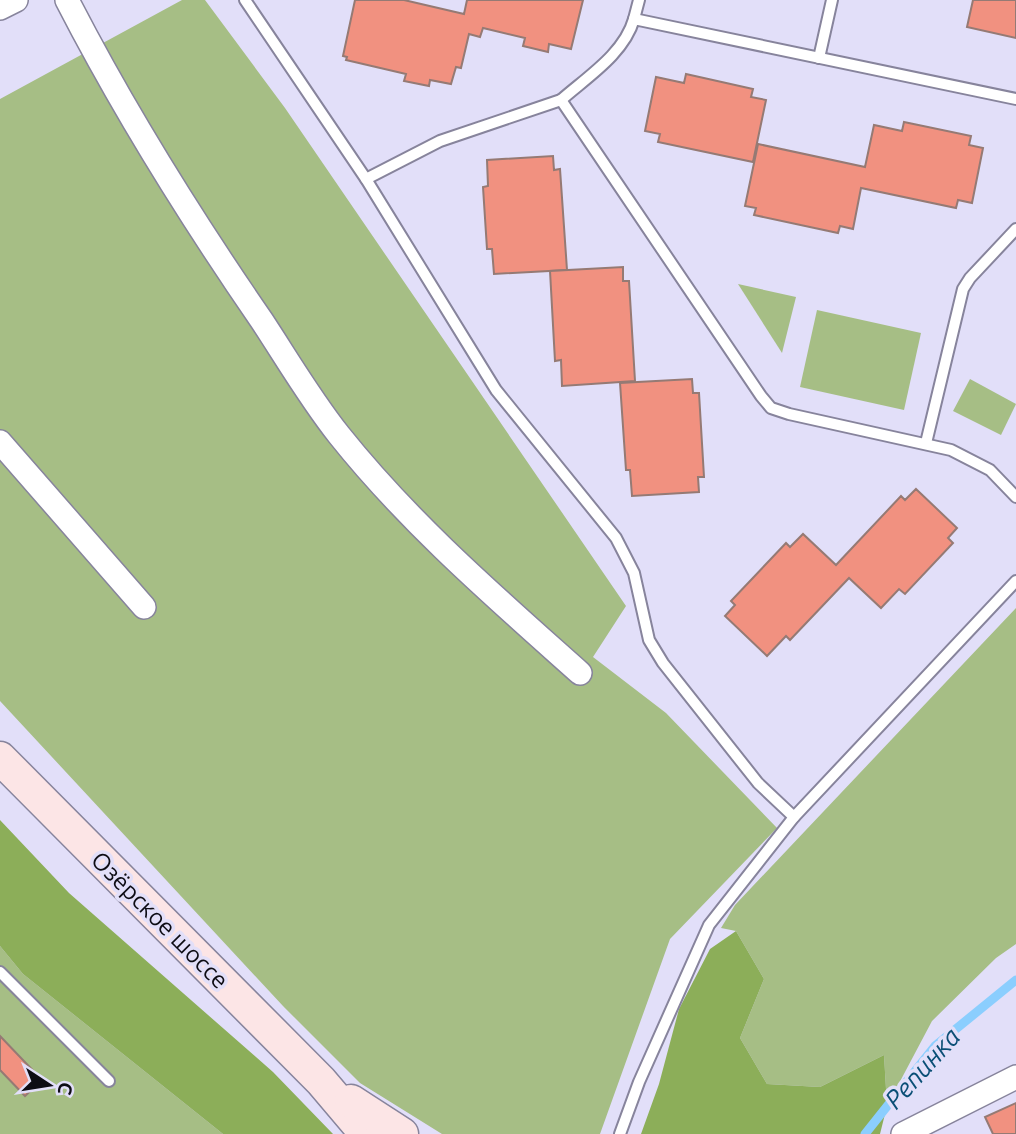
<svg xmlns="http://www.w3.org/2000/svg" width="1016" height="1134" font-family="Ubuntu,sans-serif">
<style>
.green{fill:#a6be85}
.forest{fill:#8cae59}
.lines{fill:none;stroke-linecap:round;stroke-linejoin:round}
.stream{stroke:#8bcefe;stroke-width:9}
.building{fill:#f19180;stroke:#957a74;stroke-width:2}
.lane-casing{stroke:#87849c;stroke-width:14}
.street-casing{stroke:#87849c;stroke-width:26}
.secondary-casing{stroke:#87849c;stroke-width:35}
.lane{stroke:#fff;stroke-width:10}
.street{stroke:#fff;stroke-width:23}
.secondary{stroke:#fce5e6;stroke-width:32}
.labels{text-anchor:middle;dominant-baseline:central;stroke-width:7;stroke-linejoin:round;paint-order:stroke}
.street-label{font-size:24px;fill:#0d0c14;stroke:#e2dff9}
.water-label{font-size:26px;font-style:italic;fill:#0b4f76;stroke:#e2dff9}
</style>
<rect width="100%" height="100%" fill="#e2dff9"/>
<g class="green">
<polygon points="182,0 205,0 285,108 626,606 593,657 666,713 777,828 670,939 600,1134 442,1134 360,1083 283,1006 0,701 0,99"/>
<polygon points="738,284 796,297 782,353"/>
<polygon points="817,310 921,333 904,410 800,387"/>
<polygon points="970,379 1016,404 1001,435 953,411"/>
<polygon points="1016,608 1016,944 996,958 932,1021 887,1106 884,1055 820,1087 767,1084 740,1038 764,979 736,931 721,928 735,905"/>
<polygon points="0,946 23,974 223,1134 0,1134"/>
</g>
<g class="forest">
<polygon points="0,820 69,893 273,1072 333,1134 223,1134 23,974 0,946"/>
<polygon points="736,931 764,979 740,1038 767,1084 820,1087 884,1055 887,1106 880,1134 641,1134 659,1084 679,1009 710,949"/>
</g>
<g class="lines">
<polyline class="stream" points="865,1134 935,1046 1016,980"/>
</g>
<g class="building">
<polygon points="355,0 404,0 464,14 467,0 583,0 571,49 549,44 548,52 523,46 525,38 483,28 480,37 469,34 461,68 456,67 451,84 430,80 429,86 404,81 406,74 346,60 347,57 343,56"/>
<polygon points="973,0 1016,0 1016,38 967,27"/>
<polygon points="686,74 753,89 751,97 766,100 753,162 658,142 660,134 645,131 656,77 684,83"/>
<polygon points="904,122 971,136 969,145 983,148 972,203 958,200 956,208 861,188 853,229 840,226 838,233 754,215 756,208 745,206 758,144 865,167 874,125 902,131"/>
<polygon points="553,156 554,170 560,169 567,270 494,274 492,249 487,249 483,187 488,186 487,160"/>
<polygon points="623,267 623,281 629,281 635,381 562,386 561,360 555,361 550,271"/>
<polygon points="692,379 693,393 699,393 704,477 698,477 699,492 632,496 630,470 626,470 620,383"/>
<polygon points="916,489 957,528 948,538 953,543 905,594 899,589 881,608 849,578 790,640 786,636 767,656 725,616 735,605 731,601 786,543 790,547 803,534 836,565 901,496 905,500"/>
<polygon points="0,1036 42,1080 25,1096 0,1070"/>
<polygon points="1016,1103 1016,1134 993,1134 985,1117"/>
</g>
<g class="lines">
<g class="lane-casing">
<g id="lane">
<polyline points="245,0 366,179 496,390 616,538 634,573 649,640 663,663 758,783 794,817"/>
<polyline points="634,19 639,0"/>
<polyline points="819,58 832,0"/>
<path d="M561 100C587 77 624 54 634 19L1016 99"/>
<polyline points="366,179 440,141 561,100 761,396 771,408 789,414 951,450 990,470 1016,497"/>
<polyline points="926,443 963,289 970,278 1016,229"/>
<polyline points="0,972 109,1081"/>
<polyline points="620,1134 639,1082 709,925 794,817 1016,581"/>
</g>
</g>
<g class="street-casing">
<g id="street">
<path d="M67 0C124 111 191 218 262 321 287 359 311 400 339 435 410 524 496 598 580 673"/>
<polyline points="0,8 16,0"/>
<polyline points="0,442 144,607"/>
<polyline points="903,1134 1016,1077"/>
</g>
</g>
<g class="secondary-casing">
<g id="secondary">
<polyline points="0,758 321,1081 366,1134"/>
<polyline points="351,1101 402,1134"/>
</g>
</g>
<use href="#lane" class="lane"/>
<use href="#street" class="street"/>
<use href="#secondary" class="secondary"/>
</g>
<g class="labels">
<g class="street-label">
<text transform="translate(160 920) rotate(45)">Озёрское шоссе</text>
</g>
<g class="water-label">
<text transform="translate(922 1068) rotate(-48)">Репинка</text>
</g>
</g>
<g transform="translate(49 1085) rotate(102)" stroke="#e2dff9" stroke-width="5" paint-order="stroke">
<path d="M0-5L12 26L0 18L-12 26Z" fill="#0d0c14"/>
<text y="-10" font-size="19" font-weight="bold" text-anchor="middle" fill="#0d0c14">С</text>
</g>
</svg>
